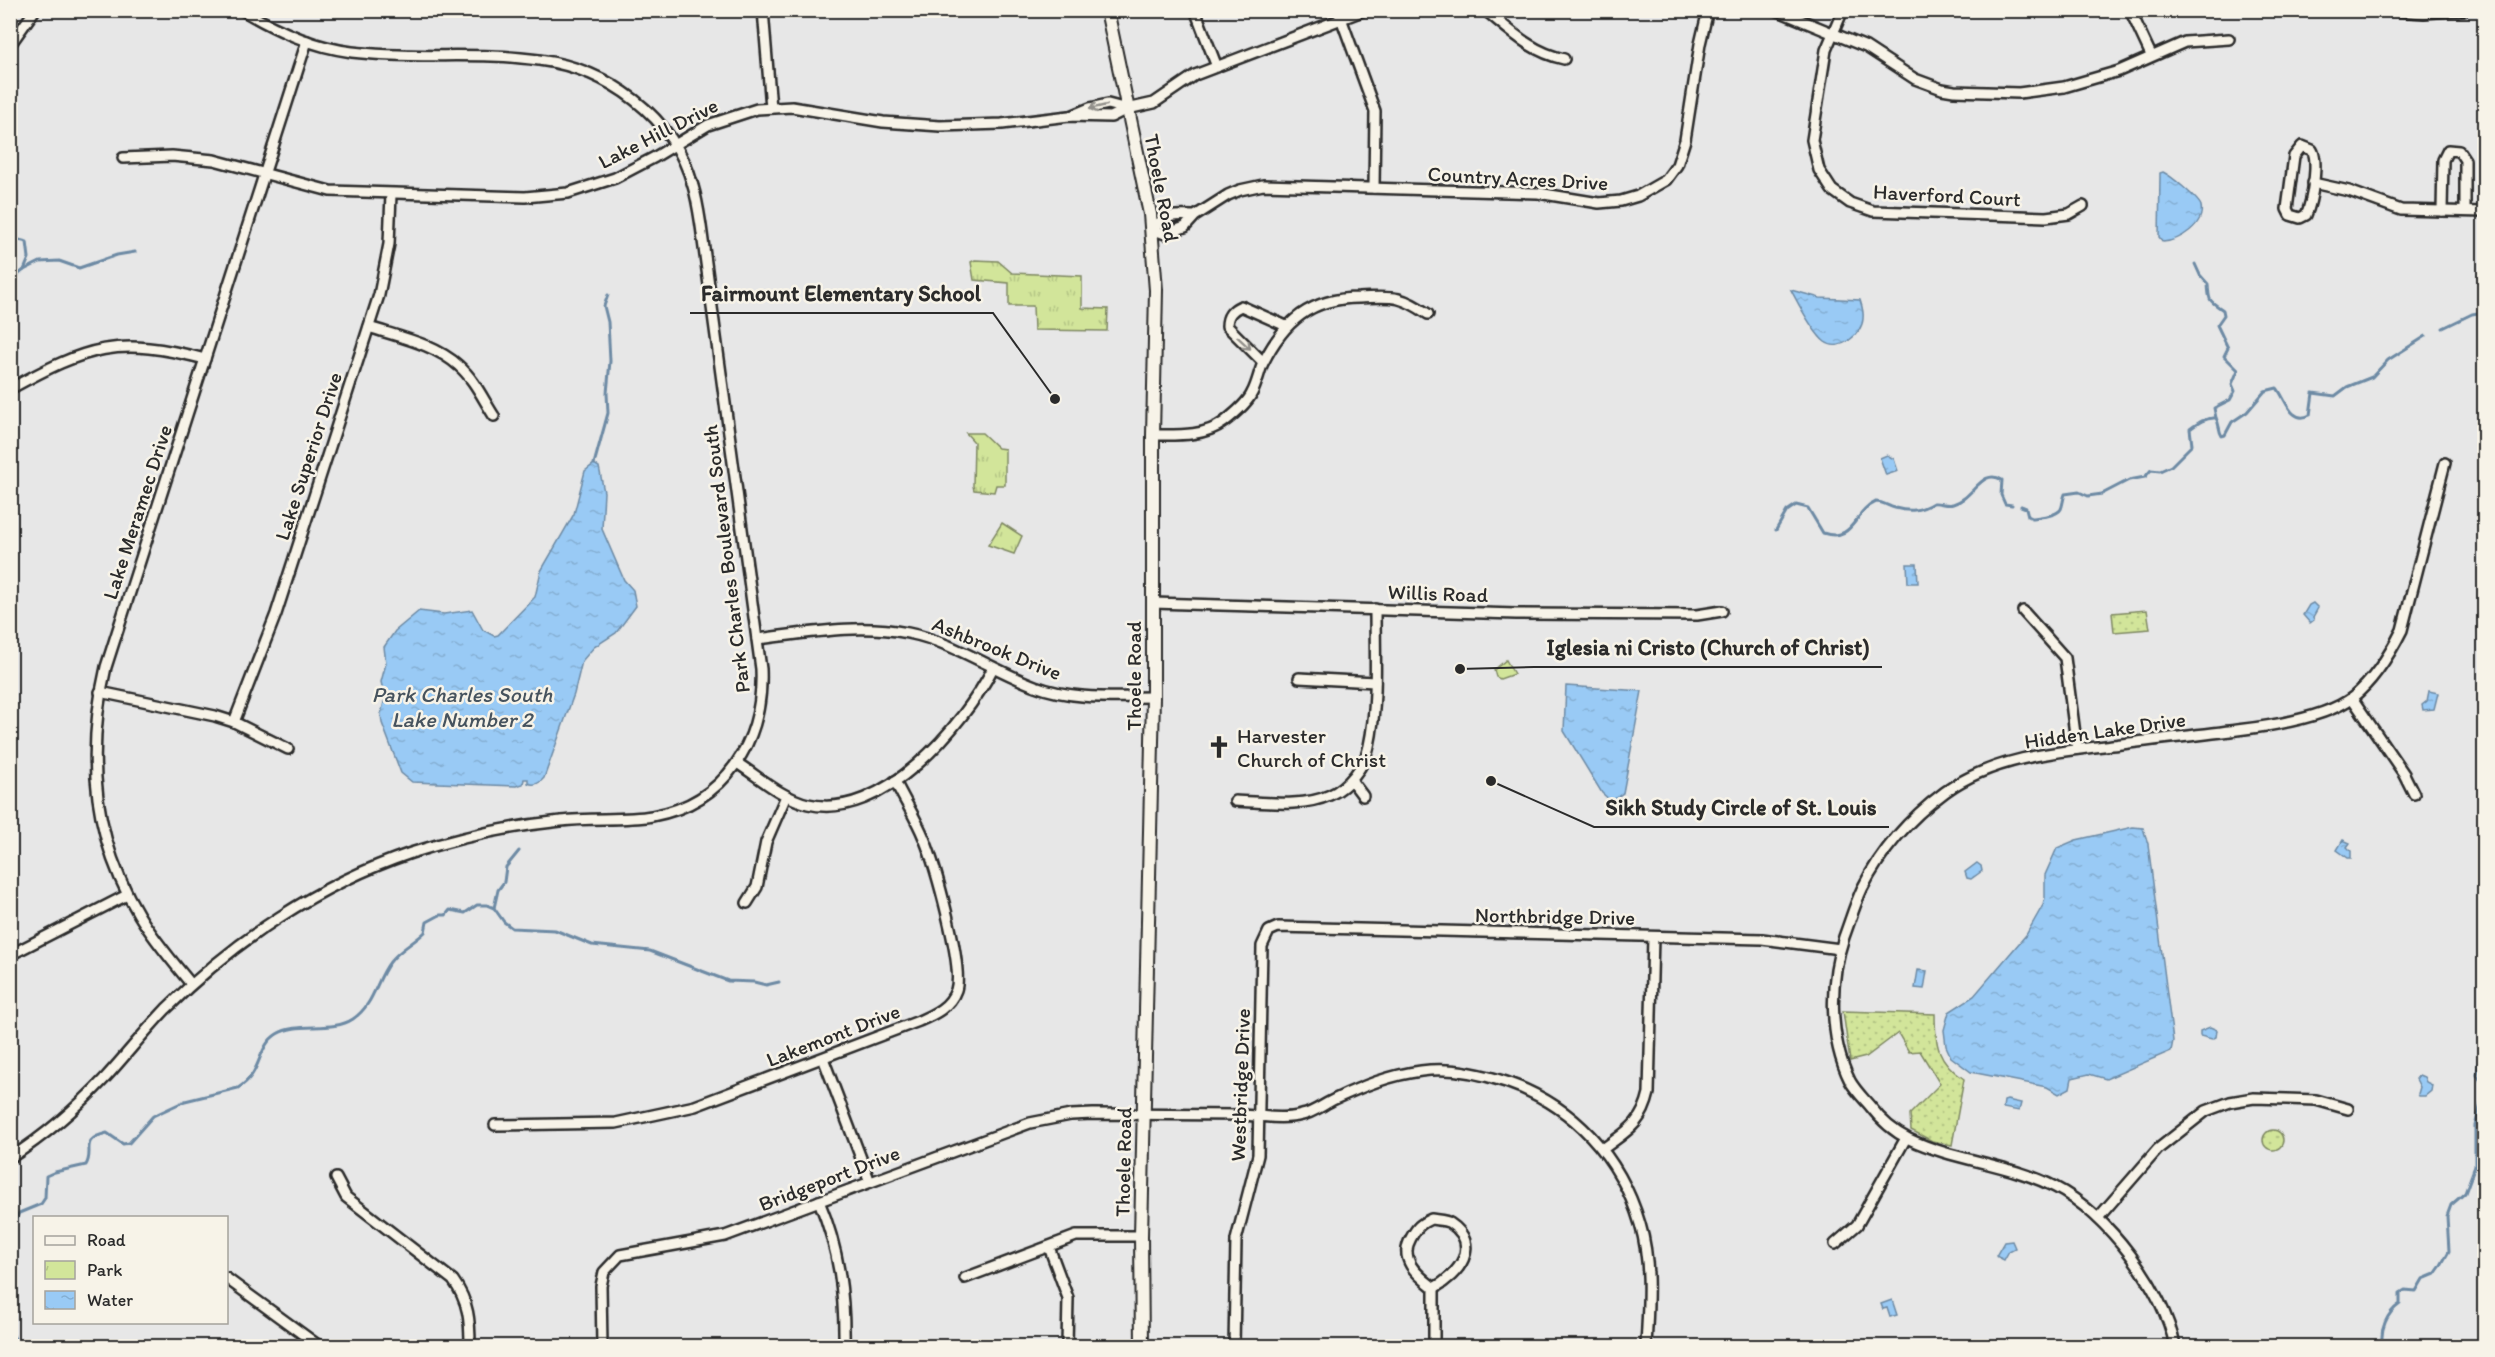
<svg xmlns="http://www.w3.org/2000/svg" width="2495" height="1357" font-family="Itim,sans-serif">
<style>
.grass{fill:url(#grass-dots);stroke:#7e8862;stroke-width:1.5}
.park{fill:url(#park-tufts);stroke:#7e8862;stroke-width:1.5}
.water{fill:url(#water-ripples);stroke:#6d8aa4;stroke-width:1.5}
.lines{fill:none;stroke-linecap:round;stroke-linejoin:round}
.stream{stroke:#6d8aa4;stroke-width:3}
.minor-casing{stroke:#2b2b2b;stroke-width:14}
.secondary-casing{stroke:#2b2b2b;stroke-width:16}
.minor{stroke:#f7f3e8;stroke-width:9}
.secondary{stroke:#f7f3e8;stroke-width:12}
.oneway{stroke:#918f8a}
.labels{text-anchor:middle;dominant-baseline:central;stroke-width:5;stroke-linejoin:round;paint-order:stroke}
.street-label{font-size:21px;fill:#2b2b2b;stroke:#f7f3e8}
.poi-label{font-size:21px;fill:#2b2b2b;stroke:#f7f3e8;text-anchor:start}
.water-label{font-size:22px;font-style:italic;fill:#46535e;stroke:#f7f3e8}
.leader{fill:none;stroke:#2b2b2b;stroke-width:2}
.callout-dot{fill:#2b2b2b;stroke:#f7f3e8;stroke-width:2}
.callout-label{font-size:22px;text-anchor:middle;font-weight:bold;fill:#2b2b2b;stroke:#f7f3e8;stroke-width:5;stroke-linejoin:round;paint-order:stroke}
</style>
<defs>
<pattern id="grass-dots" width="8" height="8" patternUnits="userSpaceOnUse" patternTransform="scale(1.5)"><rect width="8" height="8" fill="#d2e59a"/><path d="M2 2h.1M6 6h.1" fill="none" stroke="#b4c585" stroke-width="1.8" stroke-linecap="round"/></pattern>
<pattern id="park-tufts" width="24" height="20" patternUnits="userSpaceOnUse" patternTransform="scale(1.5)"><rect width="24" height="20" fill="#d2e59a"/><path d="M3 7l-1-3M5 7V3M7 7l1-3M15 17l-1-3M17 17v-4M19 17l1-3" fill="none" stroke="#b4c585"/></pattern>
<pattern id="water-ripples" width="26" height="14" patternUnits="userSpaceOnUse" patternTransform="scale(1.5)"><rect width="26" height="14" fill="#99caf5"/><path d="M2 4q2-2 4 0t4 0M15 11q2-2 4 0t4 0" fill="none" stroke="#84aed2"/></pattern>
</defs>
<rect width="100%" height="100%" fill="#e7e7e7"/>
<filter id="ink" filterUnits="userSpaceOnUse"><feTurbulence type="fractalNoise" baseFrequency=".0167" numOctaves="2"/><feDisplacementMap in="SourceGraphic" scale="12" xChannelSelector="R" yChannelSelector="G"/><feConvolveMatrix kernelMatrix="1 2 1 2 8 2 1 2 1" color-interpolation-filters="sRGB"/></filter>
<g filter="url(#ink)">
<g class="grass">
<polygon points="2147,610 2150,629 2114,632 2112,613"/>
<path d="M1843 1011 1935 1014C1935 1044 1937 1061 1964 1079L1952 1145 1932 1141 1911 1130 1910 1114 1940 1084 1920 1051 1909 1052 1898 1033 1866 1057 1850 1061Z"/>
<circle cx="2273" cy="1140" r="10"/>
</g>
<g class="park">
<polygon points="975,260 998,261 1012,273 1082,276 1082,308 1108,309 1107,331 1034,330 1033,306 1009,306 1009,283 974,280 971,262"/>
<polygon points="966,433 982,433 998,448 1005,449 1005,485 996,485 994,492 974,490 973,486 974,442"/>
<polygon points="1002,523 1022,536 1014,554 988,545"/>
<polygon points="1506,660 1514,674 1500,679 1496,677 1494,670"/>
</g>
<g class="water">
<path d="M2163 172C2170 175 2199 199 2201 206 2205 225 2179 241 2163 242L2159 237 2160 177V173Z"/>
<path d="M1791 290 1820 298 1860 300C1862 306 1864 312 1863 319 1862 334 1840 353 1825 342 1813 333 1798 303 1791 290Z"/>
<polygon points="1887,455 1894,459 1898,471 1886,475 1880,458"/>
<path d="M594 464 599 467 604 492 602 529 624 580 633 590 636 606 616 633 594 647 582 661 574 694 544 778C540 783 534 786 528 783V779H524L523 784 516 786 412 782 401 773 382 723 381 714 385 698 381 682 386 663 384 647 395 631 419 611 444 614 472 610 483 630 494 636 498 635 535 597 541 571 574 514 585 471Z"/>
<polygon points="1907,564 1917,564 1918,583 1908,583"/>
<polygon points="2313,603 2318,608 2313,617 2314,620 2310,623 2303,615 2309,605"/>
<polygon points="1566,686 1642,691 1623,793 1611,801 1602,793 1564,731"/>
<polygon points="2429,691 2438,693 2434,709 2423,710 2422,705 2427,701"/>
<polygon points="2133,827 2143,828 2148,844 2173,1041 2171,1051 2106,1079 2089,1074 2072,1078 2070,1088 2059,1094 2047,1087 1971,1072 1951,1057 1946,1046 1944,1030 1949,1012 1974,996 2026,935 2043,905 2045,898 2045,875 2057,848 2076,840"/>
<polygon points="2343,840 2350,843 2347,847 2351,851 2351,858 2348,858 2337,850"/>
<polygon points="1977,863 1981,866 1982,871 1971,879 1967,878 1965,872"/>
<polygon points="1918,970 1927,971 1924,989 1915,988"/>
<polygon points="2210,1027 2217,1030 2216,1037 2212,1039 2200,1036 2200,1031"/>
<polygon points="2419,1075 2424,1077 2426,1082 2432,1085 2431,1091 2425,1096 2419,1096 2418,1094 2420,1087 2416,1079"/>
<polygon points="2007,1100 2021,1103 2019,1111 2003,1108 2004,1101"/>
<polygon points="2012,1241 2015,1248 2009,1251 2004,1260 1996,1256 2004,1242"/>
<polygon points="1892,1300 1897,1315 1890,1317 1887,1308 1883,1309 1881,1304"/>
</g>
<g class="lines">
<g class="stream">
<polyline points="10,242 19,240 27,242 29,258 24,270"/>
<path d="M2195 264 2200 275 2208 284C2209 302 2209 300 2223 310L2224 315 2217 325 2228 348 2224 356 2238 370 2232 384 2235 391 2230 400 2214 408 2216 418"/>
<polyline points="10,281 24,270 40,262 59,261 79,268 117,255 135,252"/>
<polyline points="2443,328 2472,314 2484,312"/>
<polyline points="594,464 608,413 607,393 610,361 608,322 604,306 608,295"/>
<path d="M2021 506 2026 508 2028 516 2032 518C2040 517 2057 516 2061 509 2063 505 2063 499 2065 494L2079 492 2088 496 2102 494 2129 480 2145 477 2151 470 2160 471 2171 466 2192 445 2190 429C2198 423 2206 417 2216 418 2220 424 2218 430 2222 436L2225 435 2232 422 2247 412 2265 391 2277 388C2286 399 2291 425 2310 415L2313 393 2335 396 2347 387 2372 377 2388 360 2426 336"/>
<path d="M1776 530 1787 511 1796 505 1808 508 1823 533C1854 543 1853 512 1876 502 1883 502 1888 506 1895 508 1910 512 1920 511 1933 503 1939 502 1946 506 1953 504 1973 499 1982 467 2002 480L2001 495 2005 504 2012 505"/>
<polyline points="494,908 498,890 504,882 506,867 519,851"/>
<polyline points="2484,969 2480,983 2484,989"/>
<path d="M10 1230 19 1213 41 1204 45 1198 46 1176 55 1172 86 1165C95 1150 78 1140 107 1133L123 1144 129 1143 153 1116 185 1101 238 1088C263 1073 256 1047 277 1034 297 1021 332 1033 353 1019 374 1005 376 980 390 962 400 949 414 943 425 932L427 922 440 915H446L450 910 465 913 477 905H487L494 908 504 922 512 928 555 930 592 945 650 951 728 981 754 982 766 985 779 982"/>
<polyline points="10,1330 19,1346"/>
<polyline points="44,1346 49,1346"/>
<path d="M2383 1346C2379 1330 2387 1313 2400 1304V1293L2405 1290 2416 1291 2423 1279 2435 1274 2440 1267 2449 1251 2447 1216 2451 1205 2465 1193 2475 1166V1126L2484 1093 2483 1084 2477 1075 2484 1026"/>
</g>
<g class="minor-casing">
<g id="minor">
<polyline points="763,10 771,108"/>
<polyline points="1195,10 1217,67"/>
<polyline points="1338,10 1375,111 1374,188"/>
<path d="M1485 10C1511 31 1531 52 1564 59"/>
<polyline points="1776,10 1866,47 1915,79 1942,89 1954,91 2019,93 2064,87 2119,71 2185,42 2229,39"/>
<polyline points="1843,10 1826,50 1812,140 1819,170 1832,190 1850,203 1873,211 2046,217 2069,214 2083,206"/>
<polyline points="2130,10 2151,55"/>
<polyline points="2382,10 2424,13 2464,10"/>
<polyline points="10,45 35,10"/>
<polyline points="1071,116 1090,108 1108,104 1127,109 1154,103 1195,75 1365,10"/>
<path d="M2302 146 2312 150C2319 161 2312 202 2306 215L2300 218 2290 215 2287 209 2294 156Z"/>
<polyline points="123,158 172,156 214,160 330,191 525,197 568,193 615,178 655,157 708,125 757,109 792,107 883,122 940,126 1002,124 1069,116 1111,117 1127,109"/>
<polyline points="2313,183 2349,191 2401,210 2484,212"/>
<polyline points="2442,211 2443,160 2448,150 2459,151 2465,160 2465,211"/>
<path d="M1195 216C1174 215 1167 214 1152 229L1165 234 1185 227 1195 216 1228 195 1240 190 1263 185 1538 193 1599 203 1621 201 1638 196 1666 180 1677 165 1685 140 1700 44 1708 10"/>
<path d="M369 327C399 337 435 344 459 366 474 379 483 399 494 416"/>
<path d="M1263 362 1227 326C1227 315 1232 310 1241 306L1286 326"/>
<path d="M10 389C88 346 118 336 205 359"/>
<path d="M1153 435C1176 435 1204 437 1224 422 1233 415 1247 404 1252 393 1257 384 1259 372 1263 363 1284 321 1311 298 1359 298 1392 297 1399 294 1428 314"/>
<polyline points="1153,603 1516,614 1697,615 1722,611"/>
<polyline points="2023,611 2065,658 2077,749"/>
<path d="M757 639C808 633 858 623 908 633 954 642 992 670 1035 686 1072 700 1114 697 1153 697"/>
<polyline points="1299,678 1375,682"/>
<polyline points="100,692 215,716 234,722 288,749"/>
<polyline points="2352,698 2404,774 2414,794"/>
<polyline points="234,722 276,614 379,295 389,244 391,194"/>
<path d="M737 763C759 777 782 798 808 804 882 822 964 725 993 668"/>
<polyline points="1351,780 1363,796"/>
<path d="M1235 801C1265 802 1302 808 1330 795 1348 787 1365 766 1369 746 1378 705 1375 651 1375 609"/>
<polyline points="747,903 757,887 766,842 786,796"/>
<polyline points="10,955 127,895"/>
<path d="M191 984C173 962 154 940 139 915 92 837 86 753 106 667L307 41"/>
<polyline points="823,1058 870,1182"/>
<path d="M495 1125 616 1123 695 1106 919 1021C935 1014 950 1007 956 990 964 966 935 865 924 838 916 818 904 800 895 781"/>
<path d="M1603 1149C1627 1131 1642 1124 1649 1093L1653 937"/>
<path d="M10 1158C46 1135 77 1108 106 1077 126 1055 145 1031 166 1009 234 941 319 884 411 853 460 837 511 826 561 821 591 817 623 821 652 816 726 803 764 740 761 669L701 226C699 213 697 199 693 186 674 116 608 69 539 60 478 51 414 60 352 52 312 47 276 30 242 10"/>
<path d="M336 1178 346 1197 453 1280C469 1302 470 1321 470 1346"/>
<path d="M819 1201C839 1249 845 1295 844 1346"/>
<polyline points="2098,1218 2158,1149 2206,1111 2230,1102 2254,1098 2316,1100 2348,1109"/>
<path d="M1431 1219C1437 1220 1446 1220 1450 1223 1483 1245 1458 1275 1434 1288 1418 1275 1398 1260 1411 1238 1417 1227 1420 1224 1431 1219Z"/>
<polyline points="1835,1244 1857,1225 1906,1138"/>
<polyline points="1049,1247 1068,1298 1067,1346"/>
<polyline points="226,1278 319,1346"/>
<polyline points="965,1278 1076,1236 1141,1236"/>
<path d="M602 1346 601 1286 604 1272 620 1255 725 1236 1030 1123 1071 1115 1093 1114C1143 1114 1193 1115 1243 1115 1262 1116 1284 1120 1302 1115 1313 1113 1324 1104 1335 1099 1363 1086 1390 1075 1421 1071 1449 1067 1479 1073 1506 1082 1573 1105 1620 1156 1640 1224 1652 1263 1648 1307 1646 1346"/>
<polyline points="1234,1346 1236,1240 1258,1155 1262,946 1269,931 1278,927 1762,939 1840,949"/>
<polyline points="1434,1346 1434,1288"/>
<path d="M2175 1346C2164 1289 2107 1213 2055 1187 2008 1163 1955 1161 1909 1139 1894 1132 1880 1119 1870 1106 1863 1098 1855 1090 1850 1081 1829 1039 1829 981 1844 937 1850 921 1855 904 1862 889 1881 851 1911 817 1945 792 1995 756 2062 751 2122 744 2160 739 2199 735 2237 730 2271 726 2326 718 2353 697 2374 680 2390 654 2402 630L2445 463"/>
</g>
</g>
<g class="secondary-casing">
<polyline id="secondary" points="1107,10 1150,214 1156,290 1153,435 1153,697 1141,1236 1142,1346"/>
</g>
<use href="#minor" class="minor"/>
<use href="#secondary" class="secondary"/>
</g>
<defs><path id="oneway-shaft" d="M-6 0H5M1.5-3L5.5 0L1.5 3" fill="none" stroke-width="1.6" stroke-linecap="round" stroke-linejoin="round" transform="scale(1.5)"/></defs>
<g class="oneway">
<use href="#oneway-shaft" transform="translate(1098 107) rotate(167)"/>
<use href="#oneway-shaft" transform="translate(1244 343) rotate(43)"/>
</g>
</g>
<defs>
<g id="church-bare" transform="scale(1.8)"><path d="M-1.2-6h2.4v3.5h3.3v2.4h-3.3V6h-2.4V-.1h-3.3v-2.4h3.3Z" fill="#2b2b2b" stroke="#f7f3e8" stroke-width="2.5" paint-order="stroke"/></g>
</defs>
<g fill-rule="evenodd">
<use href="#church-bare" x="1219" y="747"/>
</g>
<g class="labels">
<g class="street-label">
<text transform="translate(658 133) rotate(-27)">Lake Hill Drive</text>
<text transform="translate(1518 178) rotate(3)">Country Acres Drive</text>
<text transform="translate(1162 188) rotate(79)">Thoele Road</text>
<text transform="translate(1947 195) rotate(3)">Haverford Court</text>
<text transform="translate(308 456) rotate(-72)">Lake Superior Drive</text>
<text transform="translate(137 512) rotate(-72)">Lake Meramec Drive</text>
<text transform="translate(726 559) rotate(-97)">Park Charles Boulevard South</text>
<text transform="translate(1438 593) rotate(2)">Willis Road</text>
<text transform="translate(997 648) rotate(22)">Ashbrook Drive</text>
<text transform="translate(1133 676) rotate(-90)">Thoele Road</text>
<text transform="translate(2105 730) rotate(-8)">Hidden Lake Drive</text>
<text transform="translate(1555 916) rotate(1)">Northbridge Drive</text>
<text transform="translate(833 1035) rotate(-21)">Lakemont Drive</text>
<text transform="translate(1240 1085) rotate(-88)">Westbridge Drive</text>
<text transform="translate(1123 1162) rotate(-89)">Thoele Road</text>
<text transform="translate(829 1178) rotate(-21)">Bridgeport Drive</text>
</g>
<g class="poi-label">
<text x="1237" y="735">Harvester<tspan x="1237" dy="24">Church of Christ</tspan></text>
</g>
<g class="water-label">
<text x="462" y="694">Park Charles South<tspan x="462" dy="25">Lake Number 2</tspan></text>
</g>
</g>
<path class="leader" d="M1055 399L993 313H690M1460 669L1534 667H1882M1491 781L1594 827H1889"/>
<g class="callout-dot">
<circle cx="1055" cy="399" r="6"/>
<circle cx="1460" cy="669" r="6"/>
<circle cx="1491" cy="781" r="6"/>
</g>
<g class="callout-label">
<text x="841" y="301">Fairmount Elementary School</text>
<text x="1708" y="655">Iglesia ni Cristo (Church of Christ)</text>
<text x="1741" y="815">Sikh Study Circle of St. Louis</text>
</g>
<rect width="2495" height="1357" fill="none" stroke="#f7f3e8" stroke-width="36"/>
<rect x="18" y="18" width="2459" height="1321" fill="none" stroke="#2b2b2b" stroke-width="2" filter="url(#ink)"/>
<rect x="33" y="1216" width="195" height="108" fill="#f7f3e8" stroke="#a5a39c" stroke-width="1.5"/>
<rect x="45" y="1236" width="30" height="9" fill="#f7f3e8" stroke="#a5a39c" stroke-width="1.5"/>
<text x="87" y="1246" font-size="18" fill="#2b2b2b">Road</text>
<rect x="45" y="1261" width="30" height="18" fill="url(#park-tufts)" stroke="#a5a39c" stroke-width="1.5"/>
<text x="87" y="1276" font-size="18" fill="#2b2b2b">Park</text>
<rect x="45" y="1291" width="30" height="18" fill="url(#water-ripples)" stroke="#a5a39c" stroke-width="1.5"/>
<text x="87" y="1306" font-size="18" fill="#2b2b2b">Water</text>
</svg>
